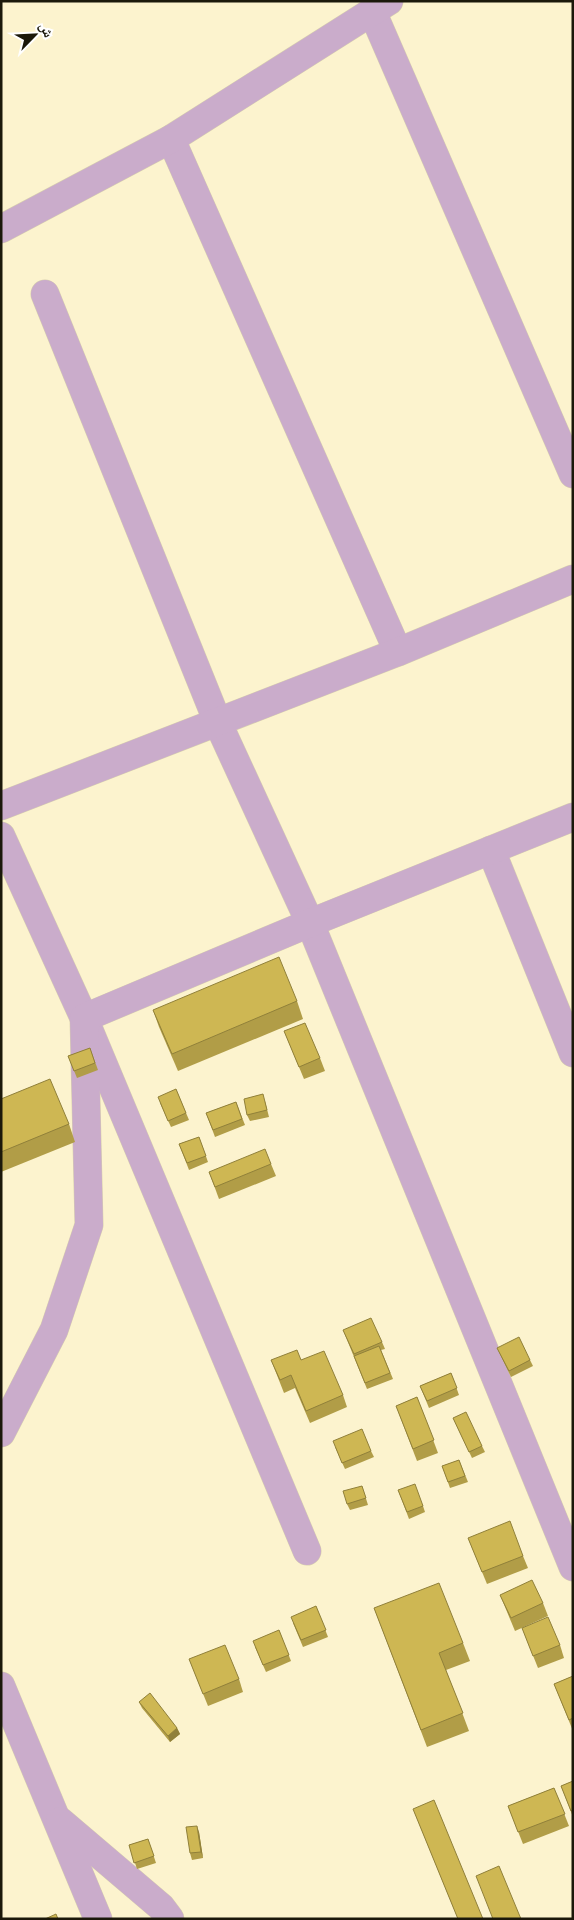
<svg xmlns="http://www.w3.org/2000/svg" width="574" height="1920" font-family="Jost,'Noto Naskh Arabic',sans-serif">
<style>
.lines{fill:none;stroke-linecap:round;stroke-linejoin:round}
.minor-casing{stroke:#d8d0af;stroke-width:29}
.minor{stroke:#caaccb;stroke-width:28}
.wall{fill:#b19d47}
.shaded-wall{fill:#90803a}
.building{fill:#ceb753;stroke:#90803a}
</style>
<rect width="100%" height="100%" fill="#fcf3ce"/>
<g class="lines">
<g class="minor-casing">
<g id="minor">
<polyline points="372,11 573,474"/>
<polyline points="171,139 398,652"/>
<polyline points="1,229 171,139 389,1"/>
<polyline points="45,294 218,723 310,923 573,1567"/>
<polyline points="1,806 398,652 573,579"/>
<polyline points="1,836 84,1018 307,1551"/>
<polyline points="491,850 573,1053"/>
<polyline points="1,1433 54,1330 89,1225 84,1018 310,923 573,817"/>
<polyline points="1,1686 98,1919"/>
<polyline points="60,1821 161,1907 170,1919"/>
</g>
</g>
<use href="#minor" class="minor"/>
</g>
<g class="wall">
<polygon points="297,1001 303,1019 178,1071 159,1027 153,1010"/>
<polygon points="284,1031 320,1058 325,1071 304,1079"/>
<polygon points="90,1048 98,1070 77,1078 68,1056"/>
<polygon points="176,1089 189,1120 171,1127 160,1103"/>
<polygon points="1,1099 69,1124 75,1142 1,1172"/>
<polygon points="265,1101 269,1117 250,1121 247,1115"/>
<polygon points="236,1102 245,1125 215,1137 206,1113"/>
<polygon points="199,1137 208,1162 189,1170 179,1144"/>
<polygon points="271,1164 276,1176 219,1199 209,1172"/>
<polygon points="343,1330 382,1342 385,1349 381,1350 393,1379 367,1389"/>
<polygon points="497,1348 530,1360 533,1366 511,1377"/>
<polygon points="271,1360 301,1360 343,1395 347,1407 310,1423 295,1388 284,1393"/>
<polygon points="451,1373 459,1395 429,1408 420,1386"/>
<polygon points="417,1397 438,1453 417,1461 396,1406"/>
<polygon points="453,1418 482,1446 485,1452 472,1458"/>
<polygon points="335,1447 371,1451 374,1457 345,1469"/>
<polygon points="459,1460 468,1482 450,1488 442,1466"/>
<polygon points="362,1486 368,1505 350,1510 347,1504"/>
<polygon points="398,1490 423,1506 425,1512 409,1519"/>
<polygon points="468,1538 523,1556 528,1568 487,1584"/>
<polygon points="500,1595 543,1603 548,1616 515,1631"/>
<polygon points="316,1606 328,1637 303,1647 293,1623"/>
<polygon points="374,1608 463,1643 470,1661 446,1670 469,1731 427,1747"/>
<polygon points="522,1628 560,1645 564,1658 538,1668"/>
<polygon points="279,1630 291,1661 266,1672 255,1647"/>
<polygon points="189,1659 239,1679 243,1692 208,1706"/>
<polygon points="573,1676 573,1731 554,1684"/>
<polygon points="139,1702 177,1728 180,1734 170,1742 142,1708"/>
<polygon points="573,1781 573,1817 561,1786"/>
<polygon points="554,1788 569,1826 523,1844 508,1806"/>
<polygon points="413,1809 483,1919 458,1919 420,1826"/>
<polygon points="199,1832 203,1858 192,1860 190,1853"/>
<polygon points="148,1839 156,1863 137,1869 129,1845"/>
</g>
<g class="shaded-wall">
<polygon points="177,1728 180,1734 170,1742 168,1736"/>
<polygon points="197,1826 199,1832 203,1858 201,1852"/>
</g>
<g class="building">
<polygon points="279,957 297,1001 172,1054 153,1010"/>
<polygon points="305,1023 320,1058 299,1067 284,1031"/>
<polygon points="90,1048 95,1063 74,1071 68,1056"/>
<polygon points="50,1079 69,1124 1,1152 1,1099"/>
<polygon points="176,1089 186,1113 168,1121 158,1097"/>
<polygon points="263,1094 267,1110 247,1115 244,1099"/>
<polygon points="236,1102 242,1119 213,1130 206,1113"/>
<polygon points="199,1137 206,1156 187,1163 179,1144"/>
<polygon points="265,1149 271,1164 215,1187 209,1172"/>
<polygon points="371,1318 382,1342 354,1354 343,1330"/>
<polygon points="519,1337 530,1360 509,1371 497,1348"/>
<polygon points="379,1346 390,1373 365,1383 354,1356"/>
<polygon points="297,1350 301,1360 324,1351 343,1395 306,1411 291,1375 280,1380 271,1360"/>
<polygon points="451,1373 457,1388 427,1401 420,1386"/>
<polygon points="417,1397 434,1440 413,1449 396,1406"/>
<polygon points="466,1412 482,1446 469,1452 453,1418"/>
<polygon points="362,1429 371,1451 342,1463 333,1441"/>
<polygon points="459,1460 465,1476 448,1482 442,1466"/>
<polygon points="415,1484 423,1506 407,1512 398,1490"/>
<polygon points="362,1486 366,1498 347,1504 343,1491"/>
<polygon points="510,1521 523,1556 482,1572 468,1538"/>
<polygon points="532,1580 543,1603 511,1618 500,1595"/>
<polygon points="439,1583 463,1643 439,1653 463,1713 421,1730 374,1608"/>
<polygon points="316,1606 326,1630 301,1640 291,1617"/>
<polygon points="548,1617 560,1645 533,1656 522,1628"/>
<polygon points="279,1630 289,1655 263,1665 253,1641"/>
<polygon points="225,1645 239,1679 203,1694 189,1659"/>
<polygon points="573,1676 573,1718 569,1720 554,1684"/>
<polygon points="150,1693 177,1728 168,1736 139,1702"/>
<polygon points="573,1781 573,1810 571,1811 561,1786"/>
<polygon points="554,1788 565,1814 518,1832 508,1806"/>
<polygon points="434,1800 483,1919 458,1919 413,1809"/>
<polygon points="197,1826 201,1852 190,1853 186,1827"/>
<polygon points="148,1839 154,1856 134,1863 129,1845"/>
<polygon points="499,1866 521,1919 493,1919 476,1876"/>
<polygon points="56,1914 58,1919 45,1919"/>
</g>
<rect width="574" height="1920" fill="none" stroke="#1b180a" stroke-width="5"/>
<g transform="translate(35 35) rotate(66)" stroke="#ffffff" stroke-width="4" paint-order="stroke">
<path d="M0-4L9 19L0 12L-9 19Z" fill="#1b180a"/>
<text y="-8" font-size="14" font-weight="bold" text-anchor="middle" fill="#1b180a">ش</text>
</g>
</svg>
